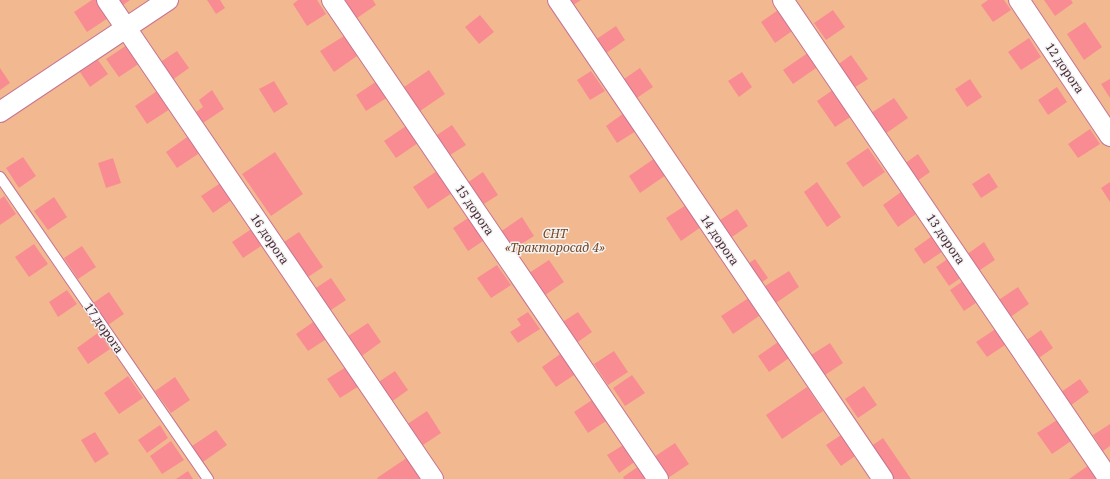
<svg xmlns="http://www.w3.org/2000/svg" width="1110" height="479" font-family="'Noto Serif',serif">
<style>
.green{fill:#f2b990}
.building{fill:#f98c92}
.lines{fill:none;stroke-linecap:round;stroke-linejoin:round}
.lane-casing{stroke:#c67492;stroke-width:12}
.street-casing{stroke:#c67492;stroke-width:22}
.lane{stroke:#fff;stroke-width:10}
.street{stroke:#fff;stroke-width:20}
.labels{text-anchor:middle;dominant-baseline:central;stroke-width:3;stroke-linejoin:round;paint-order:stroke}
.street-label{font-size:12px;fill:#492734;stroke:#f3f3f3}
.park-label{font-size:12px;font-style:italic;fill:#754826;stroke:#f3f3f3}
</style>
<rect width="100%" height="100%" fill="#f4e1e6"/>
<rect class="green" x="0" y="0" width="1110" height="479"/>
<g class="building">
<polygon points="92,0 96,0 108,18 87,32 74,12"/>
<polygon points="115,0 130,0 120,7"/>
<polygon points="207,0 220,0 225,8 216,14"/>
<polygon points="298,0 317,0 326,14 307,26 293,4"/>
<polygon points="345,0 373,0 376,5 357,18"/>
<polygon points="566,0 581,0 570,7"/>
<polygon points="988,0 1004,0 1011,10 993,22 981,5"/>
<polygon points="1044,0 1071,0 1073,3 1055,16"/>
<polygon points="781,8 795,29 775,43 761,22"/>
<polygon points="833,10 845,27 826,40 814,23"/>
<polygon points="480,15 494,32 479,44 465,27"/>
<polygon points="1085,22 1102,47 1084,60 1067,34"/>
<polygon points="616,26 625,40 605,54 595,40"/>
<polygon points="344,36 357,56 334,72 320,51"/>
<polygon points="1029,38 1041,57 1021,70 1008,52"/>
<polygon points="127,45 140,63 119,77 106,59"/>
<polygon points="177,51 189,68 171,81 159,63"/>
<polygon points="809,52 819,66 793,84 783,70"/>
<polygon points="851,55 868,79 852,89 836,66"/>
<polygon points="98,60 108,74 90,87 80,72"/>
<polygon points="0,68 10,83 0,90"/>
<polygon points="640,68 653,87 634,100 621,81"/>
<polygon points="429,70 445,94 420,111 404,87"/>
<polygon points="591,71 605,91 590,100 577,80"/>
<polygon points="742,72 752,87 739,97 728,81"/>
<polygon points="970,79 982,97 967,107 955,89"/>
<polygon points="1110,79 1110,98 1101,84"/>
<polygon points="274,81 288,104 274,113 259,89"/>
<polygon points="377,81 388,97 366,111 356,95"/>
<polygon points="1057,87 1067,102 1048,115 1038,100"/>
<polygon points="834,89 852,116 835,127 817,101"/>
<polygon points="212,90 224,109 203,123 196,112 203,107 199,100"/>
<polygon points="157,91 170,109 147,124 135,106"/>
<polygon points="894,98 908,118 885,134 871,113"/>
<polygon points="624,113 636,131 617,143 606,126"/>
<polygon points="452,125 466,145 447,157 434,137"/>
<polygon points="406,126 418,143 396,158 384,141"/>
<polygon points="1090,129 1100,144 1078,158 1068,144"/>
<polygon points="190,135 201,152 177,168 166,152"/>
<polygon points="868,148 885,172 863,187 846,163"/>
<polygon points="275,152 303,194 271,216 242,174"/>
<polygon points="918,154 930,172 916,182 904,164"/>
<polygon points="23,157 36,176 19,188 6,168"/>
<polygon points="113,158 121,183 106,188 98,163"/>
<polygon points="655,158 666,175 640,193 629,176"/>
<polygon points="437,171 452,193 428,209 413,187"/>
<polygon points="483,172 498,195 479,207 464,185"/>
<polygon points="989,173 998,187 981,198 972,184"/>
<polygon points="222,182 233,199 213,213 201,196"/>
<polygon points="817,182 841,217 827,227 804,192"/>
<polygon points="1110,182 1110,202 1101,188"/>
<polygon points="901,192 916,214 898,227 883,205"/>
<polygon points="4,196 16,214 0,225 0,199"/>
<polygon points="54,197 67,217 48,230 34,211"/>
<polygon points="686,205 701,227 681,241 666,218"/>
<polygon points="737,209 748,226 729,239 717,222"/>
<polygon points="471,216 486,239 468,251 453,228"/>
<polygon points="522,217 534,236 512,250 500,232"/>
<polygon points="253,228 264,244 243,258 232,242"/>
<polygon points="299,232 323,267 305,279 281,244"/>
<polygon points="935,234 946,249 924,264 914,249"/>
<polygon points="984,242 995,260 977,272 966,255"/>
<polygon points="34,244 48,264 29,277 15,257"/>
<polygon points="82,246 96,267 78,279 64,258"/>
<polygon points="949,258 962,277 949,286 936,267"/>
<polygon points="755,259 768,278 761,283 748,264"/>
<polygon points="549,260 564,282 541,298 526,275"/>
<polygon points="497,265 511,285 491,298 477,278"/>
<polygon points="789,271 799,287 776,303 765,286"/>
<polygon points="331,278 346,300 328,312 313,290"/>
<polygon points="966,279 980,300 964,311 950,290"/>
<polygon points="1018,287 1029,304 1009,318 997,301"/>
<polygon points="67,290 77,304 58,317 49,302"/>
<polygon points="109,292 124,314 108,325 93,303"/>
<polygon points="750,297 762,314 733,334 721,316"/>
<polygon points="528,312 540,329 518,343 510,332 521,325 517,319"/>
<polygon points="578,312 592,332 575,344 561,323"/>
<polygon points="316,320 328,338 308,351 296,334"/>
<polygon points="368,323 381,342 359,358 345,338"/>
<polygon points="997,328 1008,343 987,357 976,342"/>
<polygon points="1041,330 1053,348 1036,360 1024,342"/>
<polygon points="99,332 110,349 88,364 77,348"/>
<polygon points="781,340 792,356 769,372 758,356"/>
<polygon points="830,343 843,363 822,377 808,357"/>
<polygon points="614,351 628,372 608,385 594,364"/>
<polygon points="563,352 577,373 556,387 542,367"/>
<polygon points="346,367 359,386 340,398 327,379"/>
<polygon points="395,371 408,390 390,403 377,383"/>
<polygon points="632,375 645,393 625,406 613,388"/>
<polygon points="128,376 143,398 119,414 104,393"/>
<polygon points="175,377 190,400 171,413 155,391"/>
<polygon points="1080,379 1089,392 1070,406 1061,392"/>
<polygon points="864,386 877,405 858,418 845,399"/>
<polygon points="807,387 823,411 782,439 766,415"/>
<polygon points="595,398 609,419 588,433 574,412"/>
<polygon points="427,411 441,433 420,447 406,425"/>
<polygon points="1060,418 1074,439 1052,454 1037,433"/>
<polygon points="1110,424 1110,446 1103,451 1093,435"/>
<polygon points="160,425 168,438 147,453 138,440"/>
<polygon points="216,430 227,445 203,462 192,446"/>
<polygon points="95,432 109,454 95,463 81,440"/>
<polygon points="844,433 858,454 841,466 826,445"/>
<polygon points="883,438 911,479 892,479 870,447"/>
<polygon points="171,441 184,460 162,474 150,456"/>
<polygon points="675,443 689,464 668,478 654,457"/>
<polygon points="625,444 636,461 619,473 607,455"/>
<polygon points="408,457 423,479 378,479 377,478"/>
<polygon points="1092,463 1103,479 1069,479"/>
<polygon points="639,466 648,479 624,479 623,477"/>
<polygon points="188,471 193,479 176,479"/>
</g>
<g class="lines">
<g class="lane-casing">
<polyline id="lane" points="0,177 208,479"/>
</g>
<g class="street-casing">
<g id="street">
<polyline points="107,0 433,479"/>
<polyline points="332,0 658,479"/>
<polyline points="558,0 883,479"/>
<polyline points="783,0 1109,479"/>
<polyline points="1019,0 1110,136"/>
<polyline points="0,112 168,0"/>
</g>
</g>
<use href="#lane" class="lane"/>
<use href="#street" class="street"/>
</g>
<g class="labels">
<g class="street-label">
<text transform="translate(1065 68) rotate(56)">12 дорога</text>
<text transform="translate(475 210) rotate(56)">15 дорога</text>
<text transform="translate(270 239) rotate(56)">16 дорога</text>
<text transform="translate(946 239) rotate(56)">13 дорога</text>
<text transform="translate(720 240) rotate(56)">14 дорога</text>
<text transform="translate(104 328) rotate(55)">17 дорога</text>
</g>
<g class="park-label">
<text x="555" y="233">СНТ<tspan x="555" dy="14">«Тракторосад 4»</tspan></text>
</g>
</g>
</svg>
